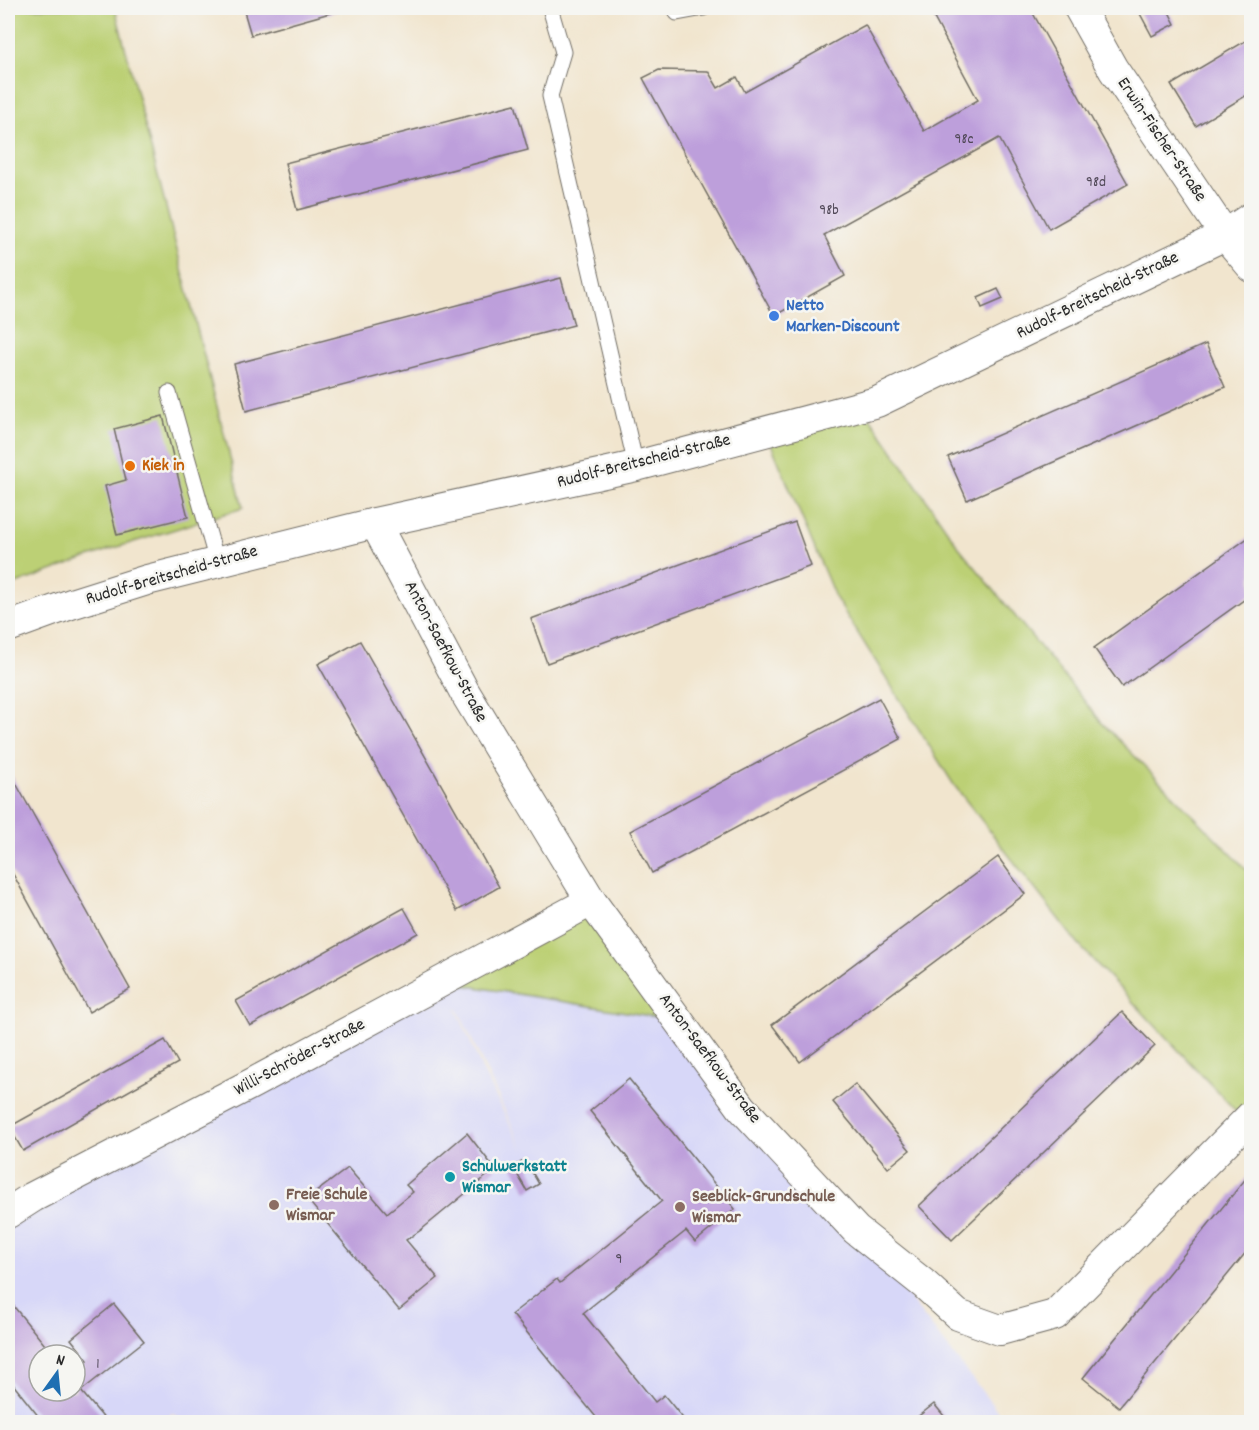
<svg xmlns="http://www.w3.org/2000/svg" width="1259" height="1430" font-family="Dekko,sans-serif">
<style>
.built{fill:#d7d7f8;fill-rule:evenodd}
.green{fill:#bcd074;stroke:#747e50;stroke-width:1.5}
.building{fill:#bd9fdb}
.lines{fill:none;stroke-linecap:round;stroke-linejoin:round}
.service-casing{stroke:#706c64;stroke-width:17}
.minor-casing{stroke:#706c64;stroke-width:32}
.service{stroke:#fff;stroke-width:15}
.minor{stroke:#fff;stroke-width:30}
.shop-dot{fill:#3f7fe0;stroke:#f6f6f2;stroke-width:2}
.food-dot{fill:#e8710a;stroke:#f6f6f2;stroke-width:2}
.culture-dot{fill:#0f9aa8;stroke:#f6f6f2;stroke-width:2}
.education-dot{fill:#8d6e63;stroke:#f6f6f2;stroke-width:2}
.labels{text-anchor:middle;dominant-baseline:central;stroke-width:5;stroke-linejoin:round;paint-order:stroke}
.number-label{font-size:15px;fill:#504857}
.street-label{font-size:18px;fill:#2b2b2b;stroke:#f6f6f2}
.shop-label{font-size:18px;font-weight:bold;fill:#366cbe;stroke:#f6f6f2;text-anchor:start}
.food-label{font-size:18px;font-weight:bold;fill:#c56008;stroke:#f6f6f2;text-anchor:start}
.culture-label{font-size:18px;font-weight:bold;fill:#0d838f;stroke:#f6f6f2;text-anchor:start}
.education-label{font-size:18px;font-weight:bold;fill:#785e54;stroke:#f6f6f2;text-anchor:start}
</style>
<rect width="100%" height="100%" fill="#f6f6f2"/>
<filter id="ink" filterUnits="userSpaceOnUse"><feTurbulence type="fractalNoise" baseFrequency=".0167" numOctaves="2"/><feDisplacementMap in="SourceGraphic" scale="12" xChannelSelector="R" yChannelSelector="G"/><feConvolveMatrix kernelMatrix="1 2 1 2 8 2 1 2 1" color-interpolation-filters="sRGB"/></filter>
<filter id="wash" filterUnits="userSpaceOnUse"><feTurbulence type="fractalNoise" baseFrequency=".008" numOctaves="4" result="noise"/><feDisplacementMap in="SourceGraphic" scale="24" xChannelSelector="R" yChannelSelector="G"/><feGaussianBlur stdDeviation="1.35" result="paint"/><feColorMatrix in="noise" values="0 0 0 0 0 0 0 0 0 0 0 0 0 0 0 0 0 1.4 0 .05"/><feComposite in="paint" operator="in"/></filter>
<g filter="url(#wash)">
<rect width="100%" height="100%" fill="#f1e5ce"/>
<path class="built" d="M445 982 676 1018 856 1230 1006 1422H185L172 1413 164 1422H8V1213ZM456 1008H457L524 1152 484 1073ZM39 1355H75V1391H39Z"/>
<g class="green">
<polygon points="8,8 115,8 243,508 108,550 8,587"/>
<polygon points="862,406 958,546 1103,724 1251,874 1251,1127 1078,944 954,785 835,597 766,432"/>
<polygon points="591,901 674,1020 445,982"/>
</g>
<g id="blocks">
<g class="building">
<polygon points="243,8 348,8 251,35"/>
<polygon points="955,8 1030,8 1128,184 1049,229 999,138 824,235 845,276 774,316 643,78 659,70 708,71 718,88 737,77 745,92 865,25 924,131 978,100 934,18"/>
<polygon points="1137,8 1167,8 1175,24 1152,36"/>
<polygon points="1252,37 1252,92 1196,126 1171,85"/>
<polygon points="515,104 528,150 297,210 285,163"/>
<polygon points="561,278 574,325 246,411 234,364"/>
<polygon points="998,289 1003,299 982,308 978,298"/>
<polygon points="1206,344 1225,387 967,500 948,457"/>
<polygon points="163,416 188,517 117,535 105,486 126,480 114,429"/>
<polygon points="795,522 811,566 547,663 531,619"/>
<polygon points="1252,535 1252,594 1122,687 1094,648"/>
<polygon points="360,641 499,887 457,911 318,664"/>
<polygon points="879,698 901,739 652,873 630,831"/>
<polygon points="8,769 130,989 89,1012 8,865"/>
<polygon points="998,857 1025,894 800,1062 772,1025"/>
<polygon points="404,908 418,933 250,1026 236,1001"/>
<polygon points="1122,1012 1155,1046 952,1240 919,1206"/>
<polygon points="165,1040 178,1063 23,1151 9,1127"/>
<polygon points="629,1079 735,1209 695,1242 686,1231 583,1313 655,1402 664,1395 686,1422 600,1422 512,1314 557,1279 560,1283 662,1201 590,1111"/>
<polygon points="855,1084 910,1150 888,1168 833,1102"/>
<polygon points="467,1133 495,1169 421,1230 406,1240 438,1278 399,1310 307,1199 348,1168 387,1213 413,1192 406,1185"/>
<polygon points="525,1160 539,1184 527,1191 513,1167"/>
<polygon points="1252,1171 1252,1245 1119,1407 1083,1378"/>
<polygon points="11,1303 53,1355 39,1355 39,1391 75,1391 75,1370 88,1360 71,1339 114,1304 144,1341 81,1391 107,1422 43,1422 8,1378 8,1305"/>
<polygon points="934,1404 949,1422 911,1422"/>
</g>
</g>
</g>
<g filter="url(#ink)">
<use href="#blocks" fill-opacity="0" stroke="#706c64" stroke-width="1.5"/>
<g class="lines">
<g class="service-casing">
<g id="service">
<polyline points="550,8 563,52 550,96 636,466"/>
<polyline points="677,13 704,8"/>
<polyline points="169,393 217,562"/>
</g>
</g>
<g class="minor-casing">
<g id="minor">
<polyline points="1079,8 1113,69 1225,235 1252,267"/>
<polyline points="375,523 464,691 591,901 742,1108 856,1230 924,1284 958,1315 1000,1330 1055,1315 1252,1115"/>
<polyline points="8,627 71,604 147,580 375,523 636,466 877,402 1225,235 1252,217"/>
<polyline points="8,1213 33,1197 253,1083 591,901"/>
</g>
</g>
<use href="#service" class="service"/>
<use href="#minor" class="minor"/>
</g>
</g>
<circle class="shop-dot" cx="774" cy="316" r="6"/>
<circle class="food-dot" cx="130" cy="466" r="6"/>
<circle class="culture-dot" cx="450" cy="1177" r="6"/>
<g class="education-dot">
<circle cx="274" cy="1205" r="6"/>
<circle cx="680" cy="1207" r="6"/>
</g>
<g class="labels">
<g class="number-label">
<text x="964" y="140">98c</text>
<text x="1096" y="183">98d</text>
<text x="829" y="211">98b</text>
<text x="619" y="1260">9</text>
<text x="98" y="1365">1</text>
</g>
<g class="street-label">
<text transform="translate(1161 140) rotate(56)">Erwin-Fischer-Straße</text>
<text transform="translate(1098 296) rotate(-26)">Rudolf-Breitscheid-Straße</text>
<text transform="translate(644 462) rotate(-14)">Rudolf-Breitscheid-Straße</text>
<text transform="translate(172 576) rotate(-16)">Rudolf-Breitscheid-Straße</text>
<text transform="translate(445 652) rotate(62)">Anton-Saefkow-Straße</text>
<text transform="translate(300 1058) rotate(-28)">Willi-Schröder-Straße</text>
<text transform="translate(709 1059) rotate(53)">Anton-Saefkow-Straße</text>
</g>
<g class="shop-label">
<text x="786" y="306">Netto<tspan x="786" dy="21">Marken-Discount</tspan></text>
</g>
<g class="food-label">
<text x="142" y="466">Kiek in</text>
</g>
<g class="culture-label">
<text x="462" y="1167">Schulwerkstatt<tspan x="462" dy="21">Wismar</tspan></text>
</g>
<g class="education-label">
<text x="286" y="1195">Freie Schule<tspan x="286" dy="21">Wismar</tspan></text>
<text x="692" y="1197">Seeblick-Grundschule<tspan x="692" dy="21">Wismar</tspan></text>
</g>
</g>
<rect width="1259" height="1430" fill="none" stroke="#f6f6f2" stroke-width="30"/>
<g transform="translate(57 1373) rotate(15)"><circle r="28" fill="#f6f6f2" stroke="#a5a5a2" stroke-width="1.5"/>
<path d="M0-4.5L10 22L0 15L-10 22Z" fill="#1f6fb2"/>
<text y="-9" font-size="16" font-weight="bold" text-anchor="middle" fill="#2b2b2b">N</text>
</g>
</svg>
